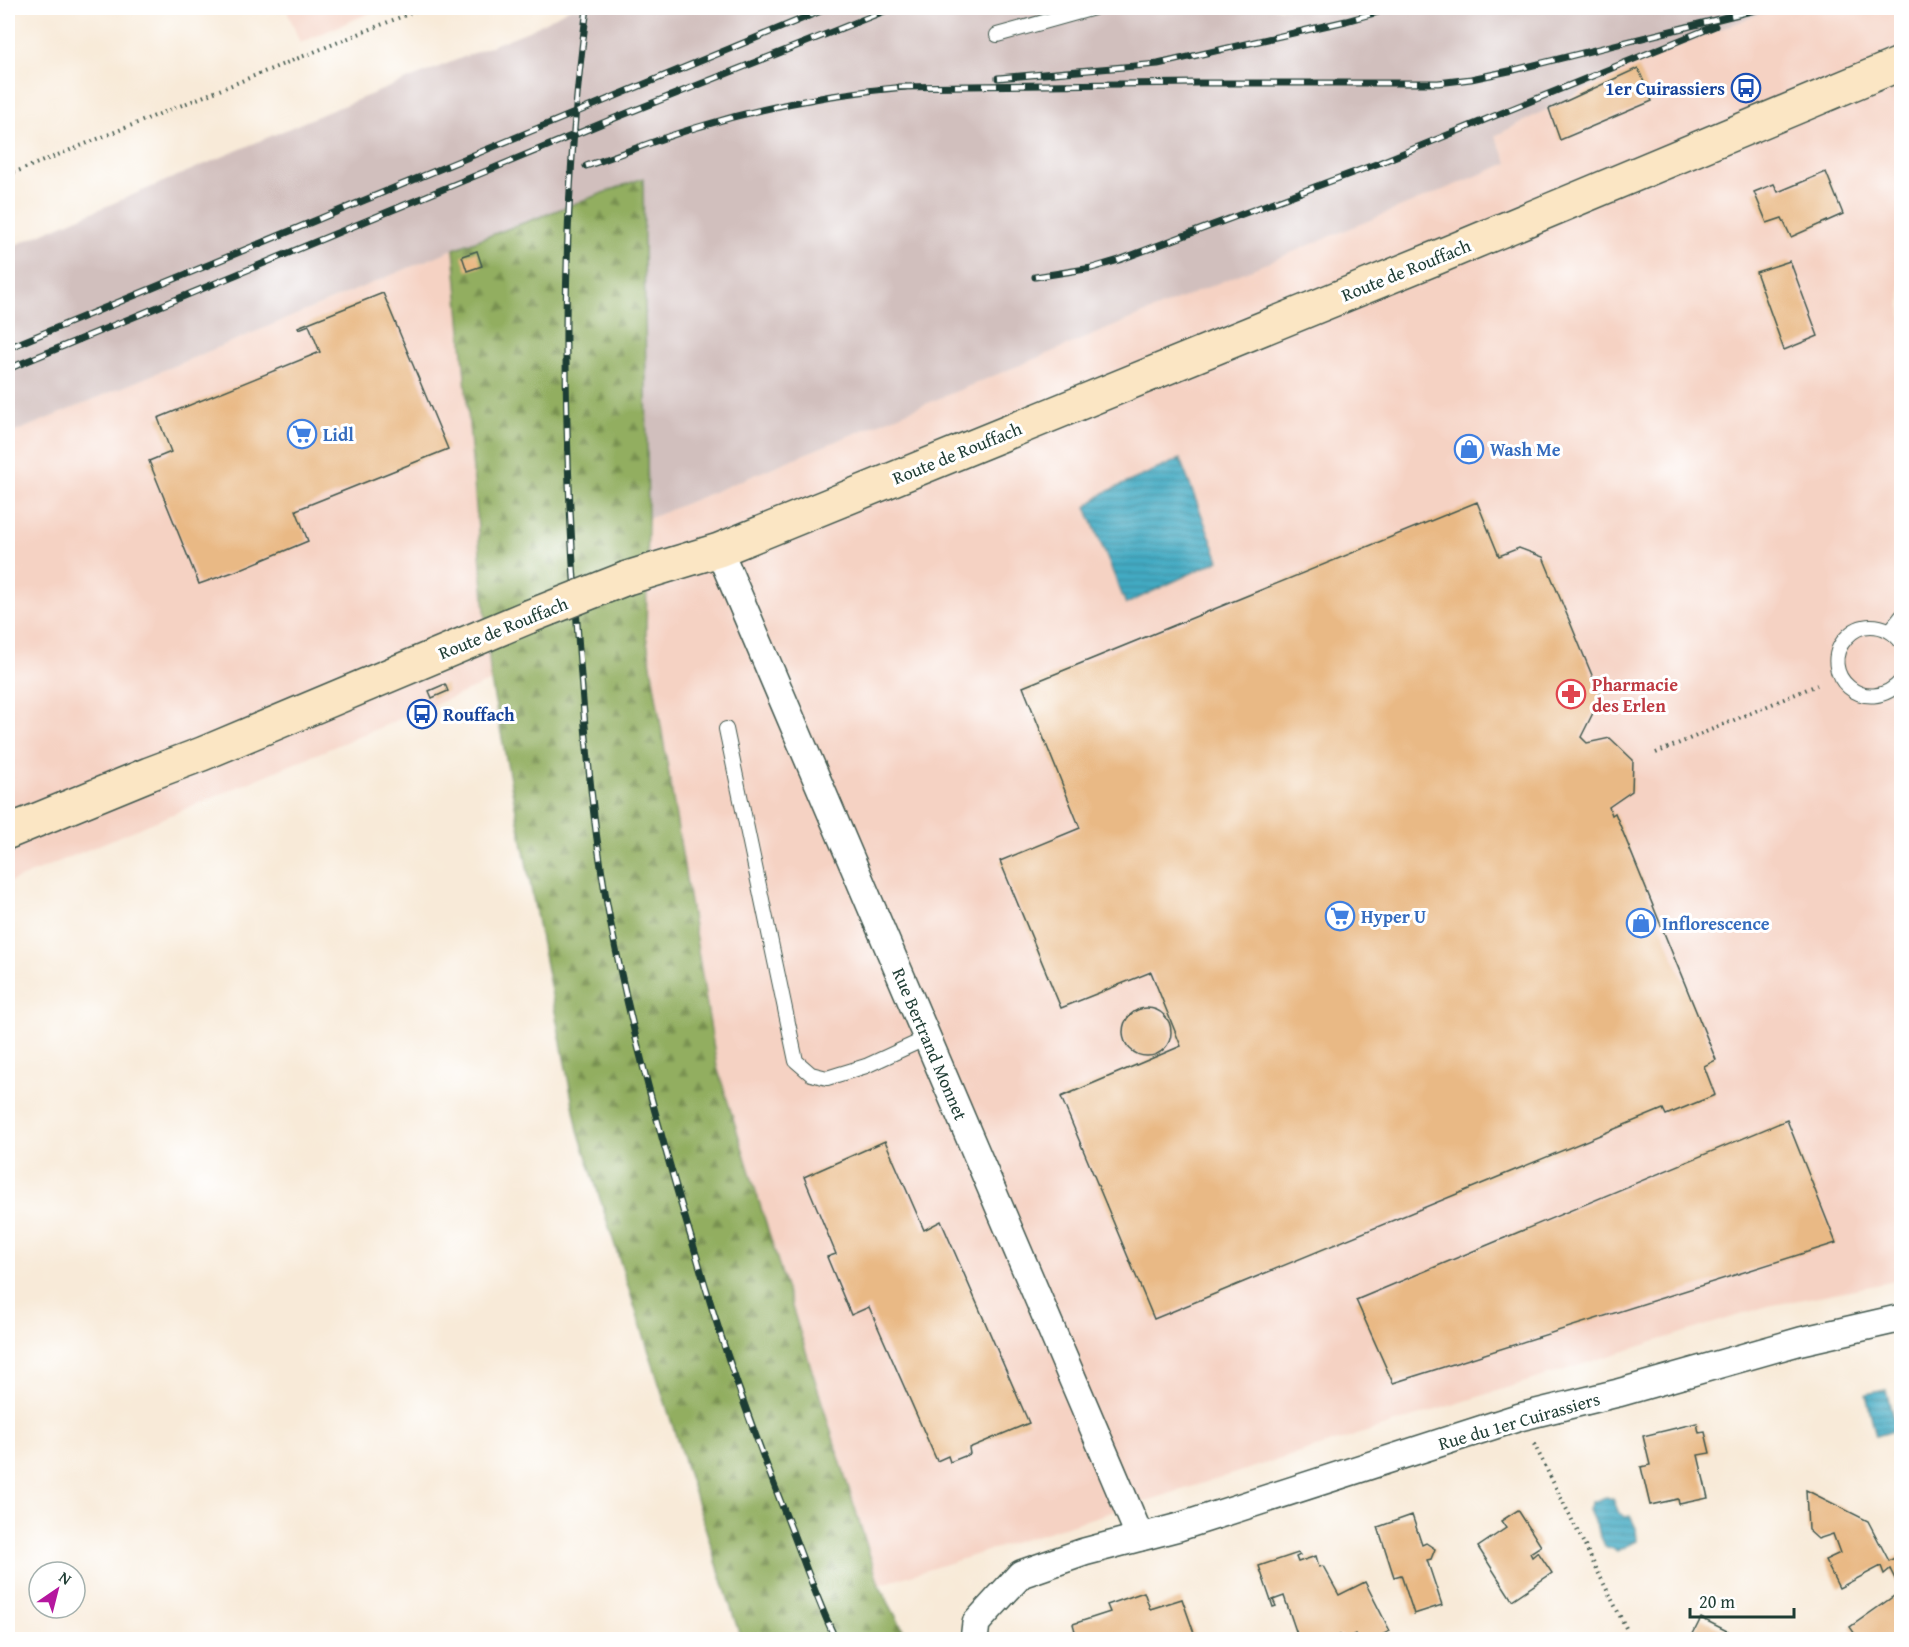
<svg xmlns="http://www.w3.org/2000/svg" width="1909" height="1647" font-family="'Gentium Book Plus',serif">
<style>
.built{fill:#f5d2c3}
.industrial{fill:#d1bfbd}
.forest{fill:url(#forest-firs);stroke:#58764a;stroke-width:1.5}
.water{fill:url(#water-rules);stroke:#31747c;stroke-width:1.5}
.building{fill:#e9b985}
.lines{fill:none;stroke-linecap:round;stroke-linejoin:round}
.lane-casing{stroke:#40574d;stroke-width:16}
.street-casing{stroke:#40574d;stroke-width:30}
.secondary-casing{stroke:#40574d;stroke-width:36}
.path{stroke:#40574d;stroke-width:4;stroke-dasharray:1.5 4.5;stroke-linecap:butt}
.lane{stroke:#fff;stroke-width:14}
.street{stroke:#fff;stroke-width:27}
.secondary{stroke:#fbe6c4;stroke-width:33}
.rail-casing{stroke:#1f3d34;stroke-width:7}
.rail{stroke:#fff;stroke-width:4.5;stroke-dasharray:14;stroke-linecap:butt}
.secondary-bridge-casing{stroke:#40574d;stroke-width:36;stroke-linecap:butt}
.secondary-bridge{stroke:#fbe6c4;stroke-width:33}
.labels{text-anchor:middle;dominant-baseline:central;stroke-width:6;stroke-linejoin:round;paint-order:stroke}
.transit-label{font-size:18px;font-weight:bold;fill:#164399;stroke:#fff;text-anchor:end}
.street-label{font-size:18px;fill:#1f3d34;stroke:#fff}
.shop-label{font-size:18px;font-weight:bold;fill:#366cbe;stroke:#fff;text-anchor:start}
.health-label{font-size:18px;font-weight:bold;fill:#be3a42;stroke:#fff;text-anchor:start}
</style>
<defs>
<pattern id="forest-firs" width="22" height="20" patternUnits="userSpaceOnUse" patternTransform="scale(1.5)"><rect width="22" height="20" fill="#92ae60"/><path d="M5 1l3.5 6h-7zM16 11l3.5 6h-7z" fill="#778f50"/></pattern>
<pattern id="water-rules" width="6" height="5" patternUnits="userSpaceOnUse" patternTransform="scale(1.5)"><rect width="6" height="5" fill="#43aac3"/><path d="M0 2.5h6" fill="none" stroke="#378c9f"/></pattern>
</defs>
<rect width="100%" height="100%" fill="#fff"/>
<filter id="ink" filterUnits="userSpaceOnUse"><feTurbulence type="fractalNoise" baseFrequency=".0167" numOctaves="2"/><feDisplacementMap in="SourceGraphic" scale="12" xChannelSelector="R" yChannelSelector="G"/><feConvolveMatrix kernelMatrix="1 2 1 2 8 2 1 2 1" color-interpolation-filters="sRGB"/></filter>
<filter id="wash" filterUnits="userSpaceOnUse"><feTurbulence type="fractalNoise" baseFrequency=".008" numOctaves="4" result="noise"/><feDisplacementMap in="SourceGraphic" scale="24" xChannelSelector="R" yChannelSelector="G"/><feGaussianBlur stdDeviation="1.35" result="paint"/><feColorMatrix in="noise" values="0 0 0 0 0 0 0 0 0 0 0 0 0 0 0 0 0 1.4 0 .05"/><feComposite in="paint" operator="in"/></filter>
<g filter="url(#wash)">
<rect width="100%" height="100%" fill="#f8ead8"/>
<g class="built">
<polygon points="286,8 381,8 300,43"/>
<polygon points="1782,8 1901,8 1901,1280 1768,1306 879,1585 717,1067 646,635 648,519 1507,163 1495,136 1643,60 1759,14"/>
<polygon points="454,249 491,681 8,883 8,435"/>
</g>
<polygon class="industrial" points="570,8 1782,8 1759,14 1643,60 1495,136 1508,163 648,519 643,178 454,249 8,435 8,248 325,113 531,30"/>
<polygon class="forest" points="643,178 648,519 646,635 717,1067 879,1585 908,1639 741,1639 578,1130 491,681 454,249"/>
<g class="water">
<polygon points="1180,459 1219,560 1126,604 1086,507 1104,493"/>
<polygon points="1886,1390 1893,1418 1899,1416 1901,1429 1876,1436 1866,1394"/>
<polygon points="1606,1497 1613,1499 1619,1513 1625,1517 1630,1516 1636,1528 1637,1541 1617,1551 1605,1546 1589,1510 1592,1502"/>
</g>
<g id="blocks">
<g class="building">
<polygon points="1638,68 1652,101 1560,140 1549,109"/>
<polygon points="1826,172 1843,214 1791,237 1782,218 1767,223 1754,192 1774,184 1778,192"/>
<polygon points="477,251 482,266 467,271 462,256"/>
<polygon points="1790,261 1818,336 1784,350 1756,272"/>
<polygon points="383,293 448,449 296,510 308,541 236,571 199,584 149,461 171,452 158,418 320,352 309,325 299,329 298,327"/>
<polygon points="1477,502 1499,556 1519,548 1543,557 1601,697 1581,737 1587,743 1610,738 1633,760 1632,791 1609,807 1612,815 1615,813 1716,1060 1704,1066 1715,1095 1666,1115 1663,1109 1154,1319 1061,1097 1181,1046 1151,972 1061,1008 1000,861 1080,828 1023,687"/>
<polygon points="445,684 448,691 432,698 429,691"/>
<circle cx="1147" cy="1032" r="24"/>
<polygon points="1787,1120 1836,1243 1393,1383 1356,1300"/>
<polygon points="885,1141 924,1230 941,1221 1029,1423 969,1448 970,1454 950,1462 948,1456 937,1461 869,1307 851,1315 827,1257 836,1254 804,1177"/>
<polygon points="1697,1423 1699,1433 1705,1432 1710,1453 1698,1455 1708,1498 1679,1504 1678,1499 1650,1505 1641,1467 1650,1465 1643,1436"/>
<polygon points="1806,1490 1868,1521 1889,1561 1902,1554 1902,1633 1892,1640 1859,1640 1850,1627 1901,1591 1890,1569 1884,1574 1881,1566 1839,1588 1825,1560 1840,1553 1833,1534 1818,1539 1808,1530"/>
<polygon points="1518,1510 1541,1546 1530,1553 1532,1557 1538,1552 1552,1573 1512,1600 1478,1547 1506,1528 1501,1521"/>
<polygon points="1412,1515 1422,1545 1426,1543 1435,1549 1431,1559 1427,1560 1442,1605 1414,1614 1401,1575 1394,1577 1378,1527"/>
<polygon points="1298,1553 1300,1555 1296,1557 1298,1562 1316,1556 1319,1567 1323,1566 1339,1595 1365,1582 1390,1631 1372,1640 1358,1640 1355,1634 1344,1640 1340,1635 1336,1637 1337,1640 1299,1640 1284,1596 1273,1600 1276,1606 1273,1607 1259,1566"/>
<polygon points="1144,1592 1150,1609 1182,1599 1194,1633 1173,1640 1056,1640 1055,1637 1075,1631 1073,1624 1110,1612 1107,1605"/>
<polygon points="1701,1618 1745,1640 1690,1640"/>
</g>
</g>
</g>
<g filter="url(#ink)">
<use href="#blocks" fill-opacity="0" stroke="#40574d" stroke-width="1.5"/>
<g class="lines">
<g class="lane-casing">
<g id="lane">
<polyline points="997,35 1094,8"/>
<polyline points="1890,631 1902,616"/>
<path d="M1902 643C1894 632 1884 626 1871 626 1861 626 1852 631 1846 638 1815 672 1866 721 1902 680"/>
<polyline points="726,729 796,1061 811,1074 827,1078 866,1066 927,1038"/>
</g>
</g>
<g class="street-casing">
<g id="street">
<polyline points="719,550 1140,1537"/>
<polyline points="974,1640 976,1623 1021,1574 1084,1552 1179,1527 1520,1417 1618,1393 1801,1341 1902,1318"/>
</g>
</g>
<g class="secondary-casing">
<g id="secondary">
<polyline points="627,578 719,550 1438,257 1902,63"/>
<polyline points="8,832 149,774 202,754 528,617"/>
</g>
</g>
<g class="path">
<polyline points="8,175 423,8"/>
<polyline points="1656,753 1817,685"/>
<polyline points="1534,1444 1632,1640"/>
</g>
<use href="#lane" class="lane"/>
<use href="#street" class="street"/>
<use href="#secondary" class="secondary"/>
<g class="rail-casing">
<g id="rail">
<path d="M587 8C559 216 562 427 578 636 585 731 592 826 610 920 632 1035 664 1148 698 1261 724 1353 757 1442 792 1531 806 1567 819 1605 836 1640"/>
<polyline points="998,78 1158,64 1346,21 1393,8"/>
<polyline points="899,87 1195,83 1438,83 1471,79 1514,70 1763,8"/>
<path d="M586 166C622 154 658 139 695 128 763 107 834 93 905 87"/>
<polyline points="1035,277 1092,268 1119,260 1379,163 1715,26"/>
<polyline points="8,348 828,8"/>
<polyline points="8,369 615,118 892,8"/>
</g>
</g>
<use href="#rail" class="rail"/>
<g class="secondary-bridge-casing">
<polyline id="secondary-bridge" points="528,617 627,578"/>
</g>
<use href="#secondary-bridge" class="secondary-bridge"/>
</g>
</g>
<defs>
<g id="bus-ring" transform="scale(1.5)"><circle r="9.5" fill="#fff" stroke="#1a4fb4" stroke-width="1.5"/><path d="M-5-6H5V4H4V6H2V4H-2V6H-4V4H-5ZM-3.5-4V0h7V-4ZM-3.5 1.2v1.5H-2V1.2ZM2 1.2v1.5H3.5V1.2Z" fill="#1a4fb4"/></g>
<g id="supermarket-ring" transform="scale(1.5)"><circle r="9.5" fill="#fff" stroke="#3f7fe0" stroke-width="1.5"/><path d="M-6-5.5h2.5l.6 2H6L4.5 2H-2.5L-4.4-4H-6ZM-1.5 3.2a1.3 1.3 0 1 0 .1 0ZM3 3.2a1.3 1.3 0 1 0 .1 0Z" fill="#3f7fe0"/></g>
<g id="shop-ring" transform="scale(1.5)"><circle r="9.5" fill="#fff" stroke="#3f7fe0" stroke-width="1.5"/><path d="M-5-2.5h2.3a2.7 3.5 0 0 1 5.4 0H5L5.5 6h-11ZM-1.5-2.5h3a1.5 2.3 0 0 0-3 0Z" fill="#3f7fe0"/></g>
<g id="pharmacy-ring" transform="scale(1.5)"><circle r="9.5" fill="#fff" stroke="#e0444e" stroke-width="1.5"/><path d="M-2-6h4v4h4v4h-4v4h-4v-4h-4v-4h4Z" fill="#e0444e"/></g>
</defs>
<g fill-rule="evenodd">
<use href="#bus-ring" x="1746" y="88"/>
<use href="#supermarket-ring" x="302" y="434"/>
<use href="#shop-ring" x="1469" y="449"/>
<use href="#pharmacy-ring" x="1571" y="694"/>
<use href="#bus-ring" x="422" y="714"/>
<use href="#supermarket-ring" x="1340" y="916"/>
<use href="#shop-ring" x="1641" y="923"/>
</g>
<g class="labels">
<g class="transit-label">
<text x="1725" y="88">1er Cuirassiers</text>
<text x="443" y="714" text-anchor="start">Rouffach</text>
</g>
<g class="street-label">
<text transform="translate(1406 270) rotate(-22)">Route de Rouffach</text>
<text transform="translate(957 453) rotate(-22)">Route de Rouffach</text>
<text transform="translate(503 628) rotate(-22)">Route de Rouffach</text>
<text transform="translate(930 1044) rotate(67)">Rue Bertrand Monnet</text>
<text transform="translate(1519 1421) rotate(-16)">Rue du 1er Cuirassiers</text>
</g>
<g class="shop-label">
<text x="323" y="434">Lidl</text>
<text x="1490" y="449">Wash Me</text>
<text x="1361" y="916">Hyper U</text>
<text x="1662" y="923">Inflorescence</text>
</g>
<g class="health-label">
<text x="1592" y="684">Pharmacie<tspan x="1592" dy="21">des Erlen</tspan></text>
</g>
</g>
<rect width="1909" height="1647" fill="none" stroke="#fff" stroke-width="30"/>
<g transform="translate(57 1590) rotate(35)"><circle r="28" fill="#ffffff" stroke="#a5b1ae" stroke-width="1.5"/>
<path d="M0-4.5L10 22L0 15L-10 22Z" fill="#b5179e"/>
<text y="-9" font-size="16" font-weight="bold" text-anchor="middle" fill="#1f3d34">N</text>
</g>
<path d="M1690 1608v9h104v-9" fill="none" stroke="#1f3d34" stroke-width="3"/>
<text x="1699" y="1608" font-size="18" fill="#1f3d34" stroke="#ffffff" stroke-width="4.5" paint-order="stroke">20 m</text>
</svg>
